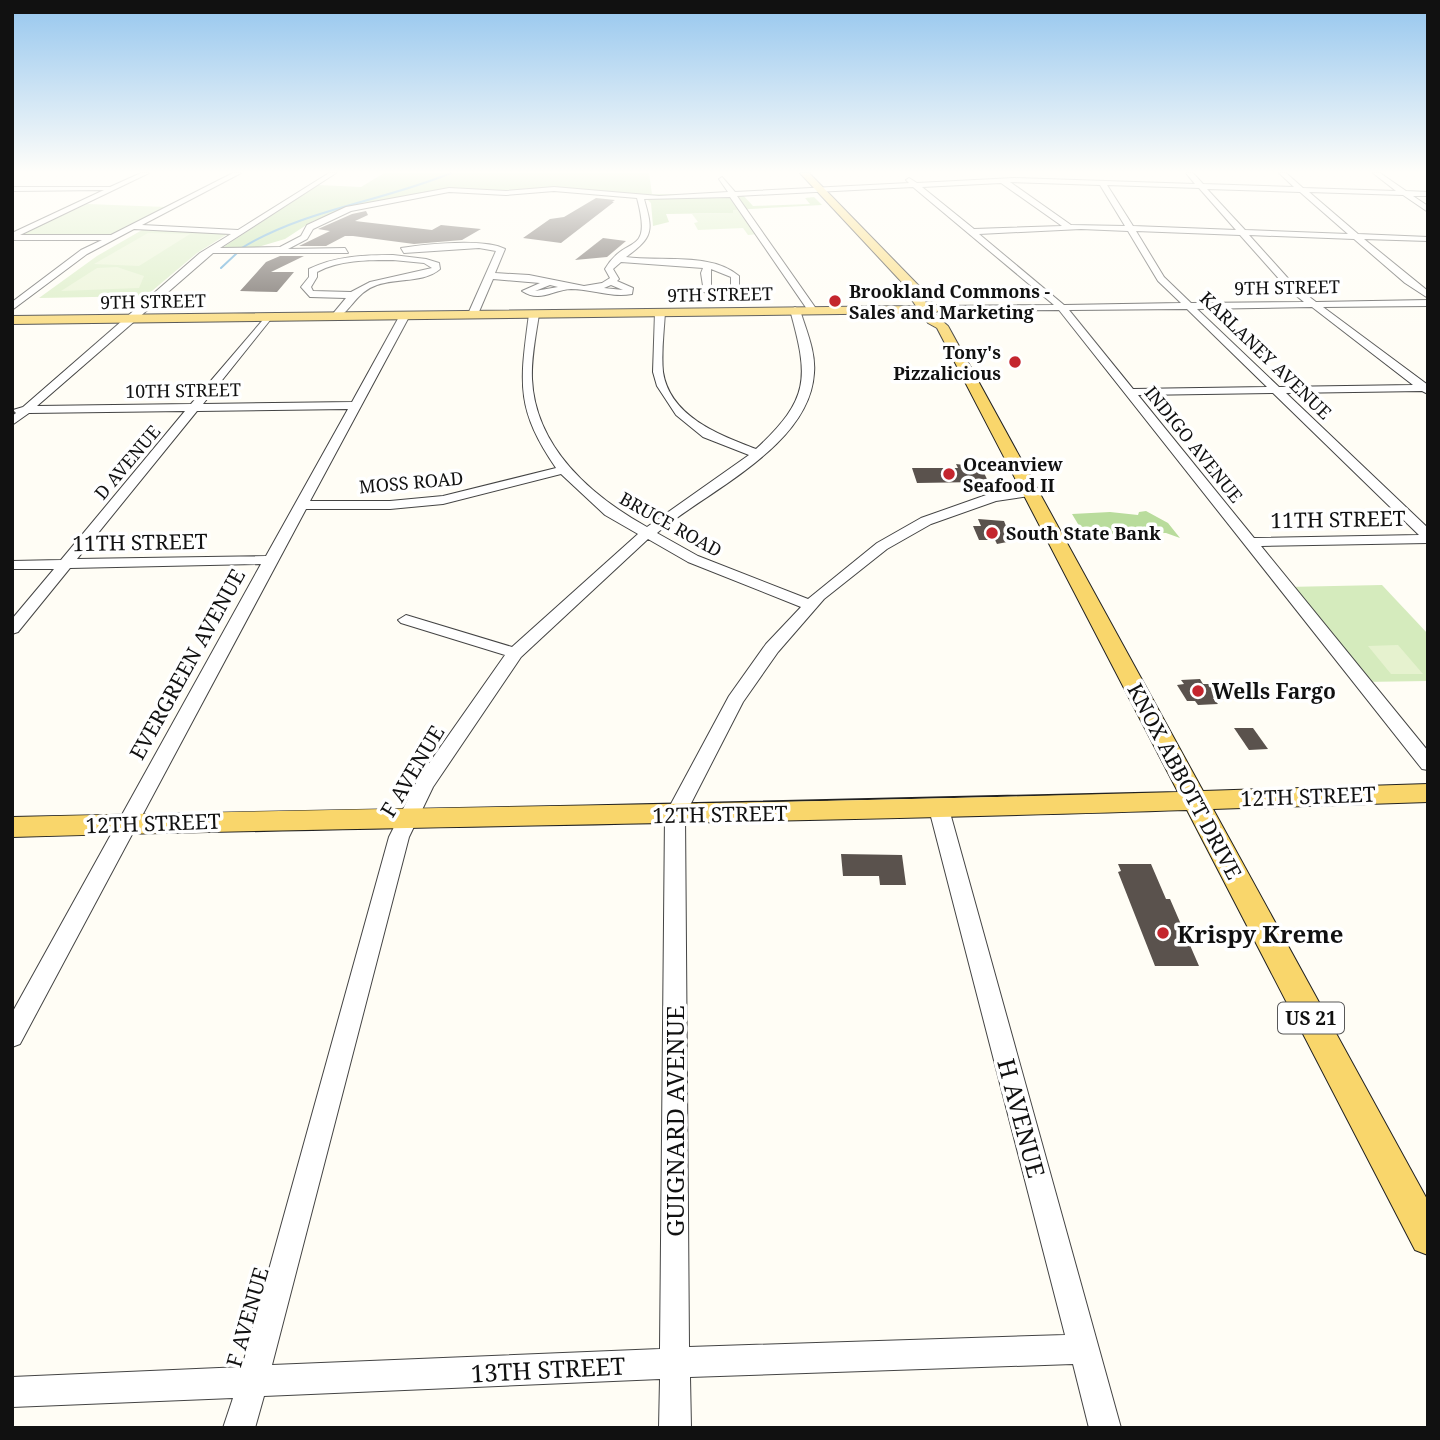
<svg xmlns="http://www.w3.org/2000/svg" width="1440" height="1440" font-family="'Noto Serif',serif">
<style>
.green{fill:#d5ebbd}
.forest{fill:#b9dc9c}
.pitch{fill:#e6f2cf}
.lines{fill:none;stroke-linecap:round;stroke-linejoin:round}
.stream{stroke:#3f96cf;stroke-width:2}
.building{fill:#5a524d}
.minor-casing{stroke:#444;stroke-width:2}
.major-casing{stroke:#222;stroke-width:2}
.minor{fill:#fff;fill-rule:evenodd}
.major{fill:#f9d66b;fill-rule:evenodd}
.poi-dot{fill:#c4262e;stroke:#fff;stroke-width:2.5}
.labels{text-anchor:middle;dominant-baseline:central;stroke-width:7;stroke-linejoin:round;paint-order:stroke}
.far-street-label{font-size:18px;fill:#111;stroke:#fff}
.far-poi-label{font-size:18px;font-weight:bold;fill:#111;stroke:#fff;text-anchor:start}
.shield{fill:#fff;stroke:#585858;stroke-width:2}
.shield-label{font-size:19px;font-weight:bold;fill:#111}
.street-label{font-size:21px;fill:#111;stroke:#fff}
.poi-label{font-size:21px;font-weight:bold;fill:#111;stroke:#fff;text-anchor:start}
.near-poi-label{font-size:24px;font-weight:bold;fill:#111;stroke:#fff;text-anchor:start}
.near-street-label{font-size:24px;fill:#111;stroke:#fff}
</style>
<rect width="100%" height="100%" fill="#fffdf5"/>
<g class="green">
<polygon points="87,204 166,207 113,235 15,237"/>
<polygon points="741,209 759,234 748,235 743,228 698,230 694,223 698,222 692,214 732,213 732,210"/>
<polygon points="142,230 229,233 197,253 146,296 39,298 97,256"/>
<polygon points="1382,585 1428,634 1428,681 1362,682 1286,587"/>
</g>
<g class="forest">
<polygon points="384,173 649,173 652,194 742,194 753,206 810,204 805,198 814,197 822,205 733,210 733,213 666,214 669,222 653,226 651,203 646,198 571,189 502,192 443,190 345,208 311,222 285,239 258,247 246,249 222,248 318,185 361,187"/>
<polygon points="1146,511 1168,523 1180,538 1166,533 1099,534 1096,529 1081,529 1072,514 1110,512 1138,515 1139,512"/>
</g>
<g class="pitch">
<polygon points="148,233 190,234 139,266 94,264"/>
<polygon points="117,267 144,276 139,288 61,291 97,268"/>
<polygon points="1398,645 1423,674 1391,674 1368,646"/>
</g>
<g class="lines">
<g class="stream">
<path d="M240 249C305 209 381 202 451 173"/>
<polyline points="221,268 237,253"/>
</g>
</g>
<g class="building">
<polygon points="596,198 615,200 612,202 614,202 561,243 523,238 550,219 564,217"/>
<polygon points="366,211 368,215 355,221 432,230 441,225 481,229 462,240 414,244 353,236 345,236 326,246 299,246 330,231 318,229 352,214"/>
<polygon points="603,238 626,241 607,257 575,260"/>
<polygon points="280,256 304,256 271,272 294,272 277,292 240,291 266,262"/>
<polygon points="956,464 981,467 987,479 977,480 978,482 917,483 912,468 958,468"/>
<polygon points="978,519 1004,521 1012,541 997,544 995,540 979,540 973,526 981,526"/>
<polygon points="1200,679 1203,684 1211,684 1220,697 1213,698 1218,704 1198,705 1195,701 1187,701 1177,685 1184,684 1181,680"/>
<polygon points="1234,728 1253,728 1268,749 1249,750"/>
<polygon points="841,854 902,855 906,885 880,885 879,876 843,876"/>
<polygon points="1118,864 1151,864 1166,899 1170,899 1199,966 1155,966 1118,872 1121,871"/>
</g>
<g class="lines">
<g class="minor-casing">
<g id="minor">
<path d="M141 173H149L20 235H111L233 173H241L142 225 238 230 329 173H336L220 248 280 247 301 236 307 225 346 207 449 188 506 191 554 187 659 196 728 192 719 179 722 177 735 192 909 183 906 180 909 178 917 183 1014 178 1195 184 1186 173H1193L1203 184 1294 187 1279 173H1286L1303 188 1396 191 1373 173H1380L1406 191 1428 192V196H1413L1428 206V212L1403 195 1309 192 1358 234 1428 237V241L1364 239 1428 291V298L1405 283 1354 239 1249 235 1294 285 1316 302 1428 300V306L1323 307 1428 385V394L1422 391 1286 393 1428 528V543L1261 546 1428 751V770L1422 769 1059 310 937 311 935 309 940 306 1054 305 913 187 737 196 817 310 812 313 809 312 730 197 644 199C653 230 654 237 626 257 661 262 711 252 739 276V292L723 296 704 292 701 273 703 268 621 262 613 269 619 279 617 281 633 288 632 294C611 298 592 289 571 289 552 290 540 303 522 291L540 283 493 279 478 314 473 317 468 314 496 251 479 248 404 253 401 248C425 244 485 238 505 249L495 273 529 275 584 286 602 283 610 278 605 269C626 233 653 258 637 198L554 191 506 195 449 192 351 211 313 229 307 239 288 249 345 248 348 253H213L37 406 191 404 268 314 273 317 271 319 203 404 352 402 400 315 405 312 410 315 310 501H390L443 496 556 468C515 408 520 383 529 314L534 311 539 314C536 335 531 358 532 379 535 447 591 496 647 527L749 455 703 437 676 415 657 386 653 372 655 312 660 309 665 312C664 331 661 353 663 372 670 417 720 435 756 449 810 399 809 378 790 310L795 307 800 310C806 330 816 352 814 373 810 446 707 491 657 533L698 556 808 599 877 543 921 518 989 494 1036 489V495L996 501 931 524 887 549 824 599 778 652 743 702 685 815 689 1347 1065 1335 929 809 932 804 939 802 946 804 949 809 1121 1428H1089L1073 1364 690 1377 691 1428H659L660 1379 264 1396 255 1428H223L233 1398 12 1407V1377L242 1367 389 837 418 779 505 655 401 623 398 620 406 615 512 647 638 534 605 515 561 474 443 504 390 509H306L20 1044 12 1047V1013L261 564 70 568 18 632 12 634V619L54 569H12V561L61 560 185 411 29 413 12 425V416L16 413 13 410 23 407 200 253 231 234 134 229 87 254 12 310V302L81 250 102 240H12V233L104 190 12 191V187H110ZM1010 182 1100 185 1125 226 1071 225ZM1001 183 1062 226 974 229 922 187ZM1107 185 1199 188 1236 230 1133 226ZM1207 189 1300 192 1348 234 1245 230ZM1081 229 1128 231 1158 281 1181 303 1064 305 979 234ZM1136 231 1240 235 1288 289 1304 302 1191 303 1164 277ZM711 269 731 277V288H711ZM550 285 558 287 535 291ZM611 285 623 290 604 288ZM1312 307 1413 385 1279 387 1197 309ZM1187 309 1267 387 1133 389 1069 310ZM1273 393 1419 535 1254 538 1138 395ZM348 409 266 556 77 559 197 411ZM648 539 688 562 801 607 766 644 729 696 665 815 660 1349 272 1365 409 837 433 787 521 657Z"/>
<path d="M393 255 426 259 439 263 440 269C424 283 397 278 377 285 356 292 352 310 336 319L331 316 346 298 310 297 301 287 309 277V269C335 256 364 255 393 255ZM393 260 424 263 432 268 370 282 351 292 313 291 311 287 317 277V272C339 260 367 260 393 260Z"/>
</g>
</g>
<g class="major-casing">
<path id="major" d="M800 173H809L921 288 936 298 930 302 924 300 928 305H937L943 309 933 313 948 326 1203 791 1428 784V802L1213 809 1428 1201V1255L1415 1250 1187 810C796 823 404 826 12 837V817C401 807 789 804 1178 792L937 328 928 323 921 313 12 324V316L916 306 910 297 911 292Z"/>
</g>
<use href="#minor" class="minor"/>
<use href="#major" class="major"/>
</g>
<linearGradient id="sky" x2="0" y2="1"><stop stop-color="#95c6ee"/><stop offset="0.46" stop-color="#fffefa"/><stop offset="1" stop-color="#fffefa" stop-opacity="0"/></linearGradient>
<rect width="1440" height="374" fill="url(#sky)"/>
<g class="poi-dot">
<circle cx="835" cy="301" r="7"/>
<circle cx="1015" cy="362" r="7"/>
<circle cx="949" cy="474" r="7"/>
<circle cx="992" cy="533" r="7"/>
<circle cx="1198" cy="691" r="7"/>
<circle cx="1163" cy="933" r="7"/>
</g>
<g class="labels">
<g class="far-street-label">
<text transform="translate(1287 287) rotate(-1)">9TH STREET</text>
<text transform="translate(720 294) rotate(-1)">9TH STREET</text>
<text transform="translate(153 301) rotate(-1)">9TH STREET</text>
<text transform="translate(1266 355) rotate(44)">KARLANEY AVENUE</text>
<text transform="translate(183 390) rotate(-1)">10TH STREET</text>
<text transform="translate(1194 444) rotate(51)">INDIGO AVENUE</text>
<text transform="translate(127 462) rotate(-50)">D AVENUE</text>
<text transform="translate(411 482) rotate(-5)">MOSS ROAD</text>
<text transform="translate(671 524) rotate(29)">BRUCE ROAD</text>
</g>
<g class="far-poi-label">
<text x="849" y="291">Brookland Commons -<tspan x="849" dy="21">Sales and Marketing</tspan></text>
<text x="1001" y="352" text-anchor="end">Tony's<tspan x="1001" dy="21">Pizzalicious</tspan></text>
<text x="963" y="464">Oceanview<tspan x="963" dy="21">Seafood II</tspan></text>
<text x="1006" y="533">South State Bank</text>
</g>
<rect class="shield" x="1278" y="1002.5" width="66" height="31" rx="5"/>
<g class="shield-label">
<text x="1311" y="1018">US 21</text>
</g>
<g class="street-label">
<text transform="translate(1338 519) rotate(-1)">11TH STREET</text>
<text transform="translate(140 542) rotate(-1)">11TH STREET</text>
<text transform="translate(187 664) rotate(-61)">EVERGREEN AVENUE</text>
<text transform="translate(412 771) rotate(-59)">F AVENUE</text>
<text transform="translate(1185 781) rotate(62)">KNOX ABBOTT DRIVE</text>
<text transform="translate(1308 796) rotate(-2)">12TH STREET</text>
<text transform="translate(720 814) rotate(-1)">12TH STREET</text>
<text transform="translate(153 823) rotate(-2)">12TH STREET</text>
<text transform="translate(247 1317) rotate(-74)">F AVENUE</text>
</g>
<g class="poi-label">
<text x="1212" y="691">Wells Fargo</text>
</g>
<g class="near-poi-label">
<text x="1177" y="933">Krispy Kreme</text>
</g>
<g class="near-street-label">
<text transform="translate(1022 1118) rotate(75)">H AVENUE</text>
<text transform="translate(674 1121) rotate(-90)">GUIGNARD AVENUE</text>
<text transform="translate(548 1369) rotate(-3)">13TH STREET</text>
</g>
</g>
<rect width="1440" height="1440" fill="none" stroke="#111111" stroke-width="28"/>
</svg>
